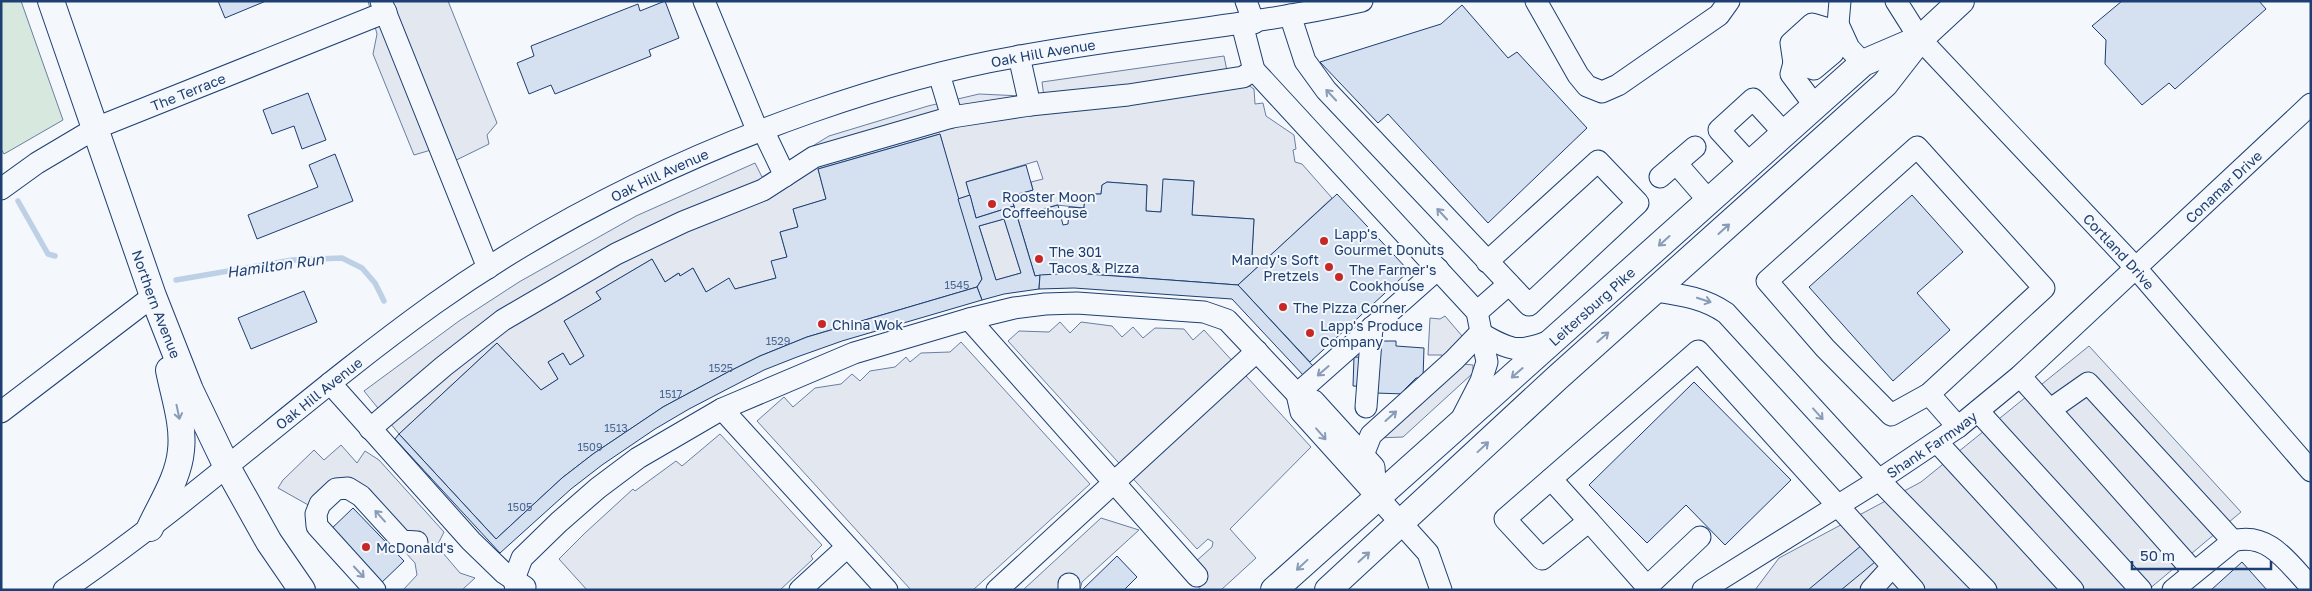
<svg xmlns="http://www.w3.org/2000/svg" width="2312" height="591" font-family="'Golos Text',sans-serif">
<style>
.green{fill:#d7e8df;stroke:#687fa3}
.parking{fill:#e3e8f0;stroke:#687fa3}
.lines{fill:none;stroke-linecap:round;stroke-linejoin:round}
.stream{stroke:#bed0e5;stroke-width:5.5}
.building{fill:#d5e0f0;stroke:#1d3f73;fill-rule:evenodd}
.minor-casing{stroke:#1d3f73;stroke-width:23}
.major-casing{stroke:#1d3f73;stroke-width:28}
.minor{stroke:#f4f7fb;stroke-width:21}
.major{stroke:#f4f7fb;stroke-width:26}
.oneway{stroke:#889bb7}
.poi-dot{fill:#c62828;stroke:#f4f7fb;stroke-width:2}
.labels{text-anchor:middle;dominant-baseline:central;stroke-width:4;stroke-linejoin:round;paint-order:stroke}
.number-label{font-size:11px;fill:#4b6792}
.street-label{font-size:14px;fill:#1d3f73;stroke:#f4f7fb}
.poi-label{font-size:14px;fill:#1d3f73;stroke:#f4f7fb;text-anchor:start}
.water-label{font-size:15px;font-style:italic;fill:#1d3f73;stroke:#f4f7fb}
</style>
<rect width="100%" height="100%" fill="#f4f7fb"/>
<polygon class="green" points="1,1 21,1 63,120 4,154 1,149"/>
<g class="parking">
<polygon points="368,1 448,1 497,123 487,135 489,144 438,169 431,150 414,155 373,54 377,34"/>
<polygon points="1224,56 1227,71 1254,89 1255,104 1263,103 1266,116 1294,135 1296,149 1293,150 1295,162 1302,164 1332,198 1261,264 1252,255 1254,219 1192,215 1194,181 1164,179 1161,212 1146,211 1147,185 1107,182 1102,185 1101,194 1085,194 1084,208 1057,205 1017,216 1011,196 1033,190 1031,182 1043,179 1037,161 966,182 970,195 958,199 940,134 818,169 826,199 793,209 798,227 780,232 787,257 772,261 776,278 735,289 728,279 706,292 693,268 680,276 678,273 665,282 652,259 596,292 601,299 564,321 584,356 570,365 563,353 548,362 558,379 541,390 497,343 399,434 364,391 459,321 519,282 636,216 755,163 762,177 829,136 928,106 979,94 1044,97 1042,82"/>
<polygon points="1004,219 1021,273 996,280 979,226"/>
<polygon points="1445,316 1474,350 1463,364 1473,365 1473,373 1403,437 1375,438 1370,424 1389,405 1398,404 1442,363 1442,355 1428,355 1430,318 1440,319"/>
<polygon points="1060,322 1070,333 1081,322 1112,326 1122,337 1133,327 1143,338 1155,328 1184,329 1193,340 1204,330 1311,447 1230,529 1256,558 1221,590 1201,590 1185,571 1212,547 1213,542 1208,539 1197,549 1008,341 1019,331 1049,332"/>
<polygon points="961,342 1090,484 973,590 911,590 757,421 784,397 793,407 815,388 841,384 852,374 860,381 870,371 895,367 906,357 910,362 921,353 950,352"/>
<polygon points="2089,346 2241,512 2148,590 1755,590 1779,558 1921,482"/>
<polygon points="720,434 822,545 811,556 813,559 780,590 587,590 559,559 585,533 633,489 635,491 676,461 682,466"/>
<polygon points="341,445 357,463 365,451 379,460 444,532 437,546 460,573 475,578 462,590 403,590 417,575 415,563 343,484 310,506 278,488 283,480 314,450 324,460"/>
<polygon points="1101,518 1139,530 1082,582 1080,590 1023,590"/>
</g>
<g class="lines">
<g class="stream">
<polyline points="18,201 48,254 55,256"/>
<polyline points="176,280 292,260 342,258 362,268 375,283 384,301"/>
</g>
</g>
<g class="building">
<polygon points="218,1 266,1 225,18"/>
<polygon points="665,1 679,38 649,50 651,56 555,94 551,85 529,94 517,63 534,56 531,46 638,4 640,11"/>
<polygon points="2122,1 2259,1 2266,9 2175,89 2169,83 2142,105 2105,64 2106,40 2092,26"/>
<polygon points="1462,5 1508,58 1517,52 1587,128 1488,223 1388,114 1378,123 1320,62 1441,24"/>
<polygon points="308,93 326,140 302,149 294,126 272,134 263,110"/>
<polygon points="940,134 982,279 977,287 807,337 760,356 728,372 663,407 593,454 562,478 496,539 399,434 497,343 541,390 558,379 548,362 563,353 570,365 584,356 564,321 601,299 596,292 652,259 665,282 679,273 680,276 693,268 706,292 729,278 735,289 776,278 771,261 787,257 780,232 798,227 793,209 826,199 818,169"/>
<polygon points="335,154 353,201 257,239 248,215 318,187 309,165"/>
<polygon points="1026,165 1033,190 1011,196 1014,206 976,218 966,182"/>
<polygon points="1163,179 1194,181 1192,215 1254,219 1252,255 1261,264 1238,285 1074,273 1035,276 1017,216 1058,205 1063,225 1068,224 1069,207 1084,208 1085,194 1101,194 1102,185 1107,182 1147,185 1146,211 1161,212"/>
<polygon points="1337,194 1409,271 1310,362 1238,285"/>
<path d="M970 195 976 218 1014 206 1035 276 1040 275 1039 289 1004 294 982 300 977 287 982 279 958 199ZM1004 219 1021 273 996 280 979 226Z"/>
<polygon points="1912,195 1963,252 1917,293 1950,330 1893,381 1809,287"/>
<polygon points="1074,273 1238,285 1314,367 1304,376 1232,299 1074,288 1039,289 1040,275"/>
<polygon points="977,287 982,300 842,341 797,357 764,370 689,409 655,429 602,465 571,489 500,553 395,439 399,434 496,539 562,478 593,454 663,407 728,372 760,356 807,337"/>
<polygon points="304,291 317,322 251,349 238,318"/>
<polygon points="1377,341 1396,341 1396,346 1424,348 1423,378 1416,378 1405,389 1405,394 1375,393"/>
<polygon points="1354,357 1377,358 1376,387 1353,386"/>
<polygon points="1694,382 1791,480 1725,545 1686,505 1647,543 1589,485"/>
<polygon points="353,508 404,561 378,586 328,532"/>
<polygon points="1862,545 1875,562 1841,590 1808,590"/>
<polygon points="1117,556 1137,577 1124,590 1082,590"/>
<polygon points="2242,562 2267,590 2211,590"/>
</g>
<g class="lines">
<g class="minor-casing">
<g id="minor">
<polyline points="381,1 488,268"/>
<polyline points="704,1 758,132"/>
<polyline points="1246,1 1254,23"/>
<polyline points="1536,1 1578,75 1587,86 1602,92 1618,85 1719,15 1729,1"/>
<path id="s1" d="M1896 1 1920 39 2135 267 2311 471"/>
<polyline points="1290,15 1305,61 1326,90 1529,305 1638,203 1598,161 1487,262"/>
<polyline points="1242,24 1254,70 1477,312 1487,362 1481,381 1463,416"/>
<polygon points="1812,24 1832,30 1833,53 1814,69 1794,63 1791,43"/>
<polyline points="1838,24 1849,48 1863,63"/>
<polyline points="1019,56 1030,105"/>
<polyline points="939,74 952,117"/>
<polyline points="1815,106 1791,74 1794,63 1838,24 1840,1"/>
<polyline points="763,130 785,176"/>
<polygon points="1917,147 2044,288 1929,394 1891,415 1825,348 1767,281"/>
<polyline points="1676,163 1709,201"/>
<polyline points="1750,164 1719,130 1753,99 1784,133"/>
<polyline points="1660,177 1695,147"/>
<path id="s2" d="M1 189 37 163 96 128 386 12"/>
<path d="M1656 291C1682 295 1704 298 1726 313L1879 480 1986 590"/>
<polyline points="1477,312 1509,284"/>
<polyline points="969,319 1197,576"/>
<path d="M1480 333C1510 350 1517 354 1550 341"/>
<polyline points="2020,376 2194,572"/>
<polyline points="330,383 471,541 504,573 525,587"/>
<polyline points="1297,394 1301,412 1428,553 1441,590"/>
<polyline points="1297,394 1438,269"/>
<polyline points="1929,394 1958,427"/>
<polyline points="1366,407 1372,327"/>
<polyline points="722,409 887,590"/>
<polyline points="2051,409 2088,383 2233,541"/>
<polyline points="1978,411 2141,590"/>
<polyline points="1,412 153,296"/>
<polyline points="370,429 444,366 503,320 616,254 683,222 763,190 814,157 952,117 1030,105 1128,95 1243,77 1254,70"/>
<polyline points="1937,442 2073,590"/>
<polyline points="1363,455 1371,435 1454,360 1480,333"/>
<polyline points="1551,479 1589,521"/>
<polyline points="1069,584 1069,590"/>
<polyline points="1648,586 1700,537"/>
<path id="s3" d="M64 590C193 502 307 395 434 304 549 222 678 159 811 112 877 89 946 69 1015 57 1131 35 1247 27 1362 1"/>
<polyline points="375,590 317,526 316,514 320,504 336,489 348,488 361,496 402,541 417,542"/>
<polyline points="516,590 514,579 522,558 559,522 598,488 638,458 722,409 854,353 969,319 1014,308 1045,304 1077,303 1204,312 1227,320 1297,394 1314,401 1374,467 1376,496"/>
<polyline points="800,590 847,547"/>
<polyline points="997,590 1257,351"/>
<polyline points="1650,590 1589,521 1542,559 1505,519 1698,351 1914,590"/>
<path id="s4" d="M1703 590 1879 480 1958 427 2020 376 2311 104"/>
<polyline points="1871,590 1892,567"/>
<path d="M2173 590 2233 541C2269 531 2289 564 2311 587"/>
</g>
</g>
<g class="major-casing">
<g id="major">
<path id="s5" d="M51 1 153 296 190 390 227 467 269 542 302 590"/>
<path d="M150 528C161 504 179 477 181 450 184 424 174 396 169 370"/>
<path id="s6" d="M1274 590 1863 63 1919 39"/>
<polyline points="1328,590 1557,378 1885,84 1920,39 1961,1"/>
</g>
</g>
<use href="#minor" class="minor"/>
<use href="#major" class="major"/>
</g>
<defs><path id="oneway-shaft" d="M-6 0H5M1.5-3L5.5 0L1.5 3" fill="none" stroke-width="1.6" stroke-linecap="round" stroke-linejoin="round" transform="scale(1.25)"/></defs>
<g class="oneway">
<use href="#oneway-shaft" transform="translate(1331 95) rotate(-133)"/>
<use href="#oneway-shaft" transform="translate(1442 214) rotate(-133)"/>
<use href="#oneway-shaft" transform="translate(1724 229) rotate(-42)"/>
<use href="#oneway-shaft" transform="translate(1664 241) rotate(138)"/>
<use href="#oneway-shaft" transform="translate(1704 300) rotate(18)"/>
<use href="#oneway-shaft" transform="translate(1603 337) rotate(-41)"/>
<use href="#oneway-shaft" transform="translate(1323 371) rotate(139)"/>
<use href="#oneway-shaft" transform="translate(1517 373) rotate(139)"/>
<use href="#oneway-shaft" transform="translate(178 412) rotate(78)"/>
<use href="#oneway-shaft" transform="translate(1818 414) rotate(48)"/>
<use href="#oneway-shaft" transform="translate(1391 416) rotate(-42)"/>
<use href="#oneway-shaft" transform="translate(1321 434) rotate(49)"/>
<use href="#oneway-shaft" transform="translate(1483 447) rotate(-43)"/>
<use href="#oneway-shaft" transform="translate(380 516) rotate(-132)"/>
<use href="#oneway-shaft" transform="translate(1364 557) rotate(-42)"/>
<use href="#oneway-shaft" transform="translate(1302 565) rotate(137)"/>
<use href="#oneway-shaft" transform="translate(359 572) rotate(47)"/>
</g>
<g class="poi-dot">
<circle cx="992" cy="204" r="5"/>
<circle cx="1324" cy="241" r="5"/>
<circle cx="1039" cy="259" r="5"/>
<circle cx="1329" cy="267" r="5"/>
<circle cx="1339" cy="277" r="5"/>
<circle cx="1283" cy="307" r="5"/>
<circle cx="822" cy="324" r="5"/>
<circle cx="1310" cy="333" r="5"/>
<circle cx="366" cy="547" r="5"/>
</g>
<g class="labels">
<g class="number-label">
<text x="957" y="284">1545</text>
<text x="778" y="340">1529</text>
<text x="721" y="367">1525</text>
<text x="671" y="393">1517</text>
<text x="616" y="427">1513</text>
<text x="590" y="446">1509</text>
<text x="520" y="506">1505</text>
</g>
<g class="street-label">
<text stroke="none"><textPath href="#s3" startOffset="1132">Oak Hill Avenue</textPath></text>
<text stroke="none"><textPath href="#s2" startOffset="212">The Terrace</textPath></text>
<text stroke="none"><textPath href="#s3" startOffset="728">Oak Hill Avenue</textPath></text>
<text stroke="none"><textPath href="#s4" startOffset="661">Conamar Drive</textPath></text>
<text stroke="none"><textPath href="#s1" startOffset="336">Cortland Drive</textPath></text>
<text stroke="none"><textPath href="#s5" startOffset="321">Northern Avenue</textPath></text>
<text stroke="none"><textPath href="#s6" startOffset="426">Leitersburg Pike</textPath></text>
<text stroke="none"><textPath href="#s3" startOffset="322">Oak Hill Avenue</textPath></text>
<text stroke="none"><textPath href="#s4" startOffset="271">Shank Farmway</textPath></text>
</g>
<g class="poi-label">
<text x="1002" y="196">Rooster Moon<tspan x="1002" dy="16">Coffeehouse</tspan></text>
<text x="1334" y="233">Lapp's<tspan x="1334" dy="16">Gourmet Donuts</tspan></text>
<text x="1049" y="251">The 301<tspan x="1049" dy="16">Tacos &amp; Pizza</tspan></text>
<text x="1319" y="259" text-anchor="end">Mandy's Soft<tspan x="1319" dy="16">Pretzels</tspan></text>
<text x="1349" y="269">The Farmer's<tspan x="1349" dy="16">Cookhouse</tspan></text>
<text x="1293" y="307">The Pizza Corner</text>
<text x="832" y="324">China Wok</text>
<text x="1320" y="325">Lapp's Produce<tspan x="1320" dy="16">Company</tspan></text>
<text x="376" y="547">McDonald's</text>
</g>
<g class="water-label">
<text transform="translate(275 265) rotate(-8)">Hamilton Run</text>
</g>
</g>
<rect width="2312" height="591" fill="none" stroke="#1d3f73" stroke-width="5"/>
<path d="M2132 561v8h139v-8" fill="none" stroke="#1d3f73" stroke-width="2.5"/>
<text x="2140" y="561" font-size="15" fill="#1d3f73" stroke="#f4f7fb" stroke-width="4" paint-order="stroke">50 m</text>
</svg>
